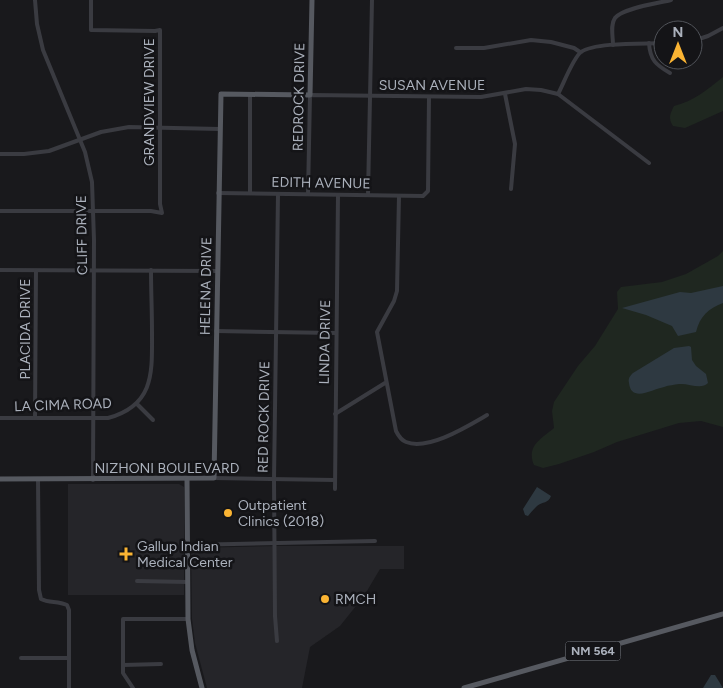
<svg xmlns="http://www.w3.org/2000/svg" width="723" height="688" font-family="Figtree,sans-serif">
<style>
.built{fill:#252529}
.green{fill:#1f2720}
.water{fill:#2e3941}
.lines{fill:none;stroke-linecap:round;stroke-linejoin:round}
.minor{stroke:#3a3b41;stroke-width:4}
.major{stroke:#565960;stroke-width:5}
.poi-dot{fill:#fab433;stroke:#141417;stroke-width:2}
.labels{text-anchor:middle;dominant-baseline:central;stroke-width:5;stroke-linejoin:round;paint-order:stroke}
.shield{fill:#141417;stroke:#7e828a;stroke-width:1}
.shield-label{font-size:12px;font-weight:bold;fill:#abb1bc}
.street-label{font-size:14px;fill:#abb1bc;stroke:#141417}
.poi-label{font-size:14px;fill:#abb1bc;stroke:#141417;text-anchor:start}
</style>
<rect width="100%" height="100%" fill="#19191c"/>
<g class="built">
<polygon points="68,484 179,484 184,487 184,595 68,595"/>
<polygon points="279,546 404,546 404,569 380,569 364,596 340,626 310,647 302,688 207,688 195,643 192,619 191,548"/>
</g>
<g class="green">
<path d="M723 77V111L685 128 673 126C668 118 670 114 674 106 694 101 707 90 723 77Z"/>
<path d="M723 251V427L701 421 679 423 617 442 594 452 559 464 543 468 534 465C526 446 541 439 554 428L552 411 554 402 578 366 595 346 618 309 617 292 621 287 662 282 686 274 718 256Z"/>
</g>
<g class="water">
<path d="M723 286V303C708 309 700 316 696 332L678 336 672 326 646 315 622 308 680 292 691 293Z"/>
<path d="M689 346 691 347 692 360 696 366 706 374 708 383C701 390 689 383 679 384 674 385 669 385 664 387 653 389 631 403 629 383 628 378 630 376 633 373L674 348Z"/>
<path d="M537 487 551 496C548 504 543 501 537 506 534 509 531 512 528 516L525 515 523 509Z"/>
<polygon points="711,675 715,675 723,688 703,688"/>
</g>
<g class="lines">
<g class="minor">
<polyline points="35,0 37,24 43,50 85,152 92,182 94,240 93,480"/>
<polyline points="693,41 708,36 723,28"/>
<path d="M649 43C650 60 656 65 670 73"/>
<path d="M613 45C613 36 610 25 615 18 622 8 659 3 671 0"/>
<polyline points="456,48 484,48 531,40 551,42 574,48 580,52"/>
<polyline points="505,94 515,144 511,189"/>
<path d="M558 94C563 85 573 58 581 52 595 42 645 44 663 43"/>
<polyline points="0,154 24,154 49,151 101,132 129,127 220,129"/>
<polyline points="218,193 423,196 428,191 429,97"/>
<polyline points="250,193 250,94"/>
<polyline points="308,194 310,95 481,97 526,89 541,90 558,94 649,163"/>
<polyline points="368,195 372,0"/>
<path d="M399 196 397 291 394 301 377 332 396 431C398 435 401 440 406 442 428 451 468 426 487 415"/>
<polyline points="0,211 151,211 162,213 160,204 160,30 155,31 91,30 91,0"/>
<polyline points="0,270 217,271"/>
<polyline points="216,331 336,333"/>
<polyline points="137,404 153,420"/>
<polyline points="335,414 385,383"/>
<path d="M0 418H108C155 405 152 372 152 332 152 311 151 291 151 270"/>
<polyline points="35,418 36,271"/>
<polyline points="214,478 335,480"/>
<path d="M38 479 39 590 41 599C49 603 58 601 67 605L69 610V688"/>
<polyline points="335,489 338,195"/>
<polyline points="187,545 375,541"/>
<polyline points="137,581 188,582"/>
<polyline points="277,641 275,616 274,480 278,194"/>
<polyline points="21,658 69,658"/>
<polyline points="123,665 161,664"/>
<polyline points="133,688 123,673 123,619 188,619"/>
</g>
<g class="major">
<polyline points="0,479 214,478 221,94 310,95 312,0"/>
<polyline points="187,479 188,619 192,650 202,688"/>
<polyline points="464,688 723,614"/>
</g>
</g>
<g class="poi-dot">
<circle cx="228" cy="513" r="5"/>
<path d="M123.5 546.5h5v5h5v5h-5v5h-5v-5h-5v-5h5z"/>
<circle cx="325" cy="599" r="5"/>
</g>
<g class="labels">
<rect class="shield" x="565.5" y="641.5" width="55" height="19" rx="4"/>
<g class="shield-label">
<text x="593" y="651">NM 564</text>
</g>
<g class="street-label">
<text x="432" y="85">SUSAN AVENUE</text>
<text transform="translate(299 97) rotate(-89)">REDROCK DRIVE</text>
<text transform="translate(149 102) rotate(-90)">GRANDVIEW DRIVE</text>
<text transform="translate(321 183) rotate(1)">EDITH AVENUE</text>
<text transform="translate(82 235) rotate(-91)">CLIFF DRIVE</text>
<text transform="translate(206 286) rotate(-89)">HELENA DRIVE</text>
<text transform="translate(25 329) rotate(-90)">PLACIDA DRIVE</text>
<text transform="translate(325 342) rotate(-89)">LINDA DRIVE</text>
<text transform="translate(63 405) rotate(-2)">LA CIMA ROAD</text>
<text transform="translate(264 417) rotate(-89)">RED ROCK DRIVE</text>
<text x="167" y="468">NIZHONI BOULEVARD</text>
</g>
<g class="poi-label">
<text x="238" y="505">Outpatient<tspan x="238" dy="16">Clinics (2018)</tspan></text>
<text x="137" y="546">Gallup Indian<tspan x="137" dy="16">Medical Center</tspan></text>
<text x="335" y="599">RMCH</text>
</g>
</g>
<g transform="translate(678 45)"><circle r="24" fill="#141417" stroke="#505359"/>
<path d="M0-4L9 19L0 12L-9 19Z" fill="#fab433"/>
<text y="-8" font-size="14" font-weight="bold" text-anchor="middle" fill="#abb1bc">N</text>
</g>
</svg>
